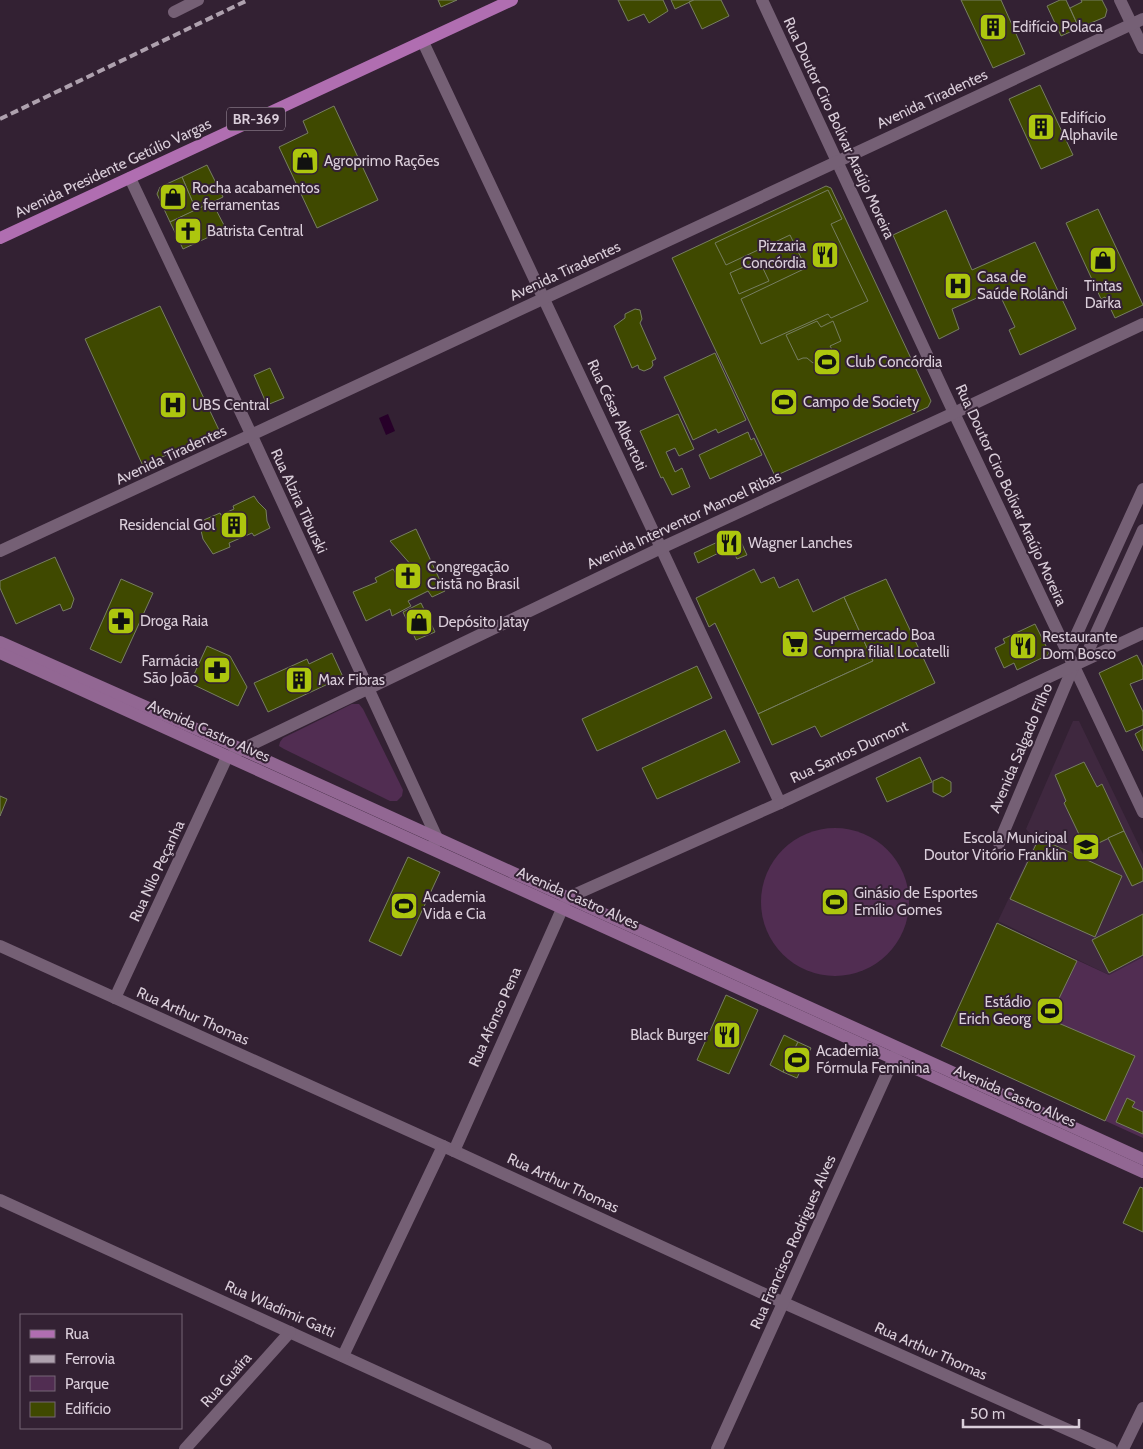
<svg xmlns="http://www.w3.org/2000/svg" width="1143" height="1449" font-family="Cabin,sans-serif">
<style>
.built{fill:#3f283f}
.park{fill:#512d52}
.water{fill:#270029}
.building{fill:#3f4900;stroke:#777e62}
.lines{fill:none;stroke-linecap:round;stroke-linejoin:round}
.minor{stroke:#756075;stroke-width:12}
.tertiary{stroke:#756075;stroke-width:12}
.secondary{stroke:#926793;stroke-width:12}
.primary{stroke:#b06eb1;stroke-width:12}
.rail{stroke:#aea1ae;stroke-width:4;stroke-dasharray:8 4;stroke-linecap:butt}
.labels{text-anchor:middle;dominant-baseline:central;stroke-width:4;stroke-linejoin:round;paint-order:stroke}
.shield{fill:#332133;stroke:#a89aa8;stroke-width:1}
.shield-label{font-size:14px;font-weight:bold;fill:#daceda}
.poi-label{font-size:15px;fill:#daceda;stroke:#332133;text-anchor:start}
.street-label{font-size:15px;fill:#daceda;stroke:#332133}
</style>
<rect width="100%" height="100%" fill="#332133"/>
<polygon class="built" points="1073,721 1079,721 1143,854 1143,957 1109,975 998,921 1036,841 1026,829"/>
<g class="park">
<polygon points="352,704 359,704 363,709 403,790 402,796 397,801 390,801 284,749 279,746 280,742 283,738"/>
<circle cx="835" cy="902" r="74"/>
<polygon points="997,923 1109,975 1143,957 1143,1138 941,1046"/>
</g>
<polygon class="water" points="388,414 395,431 386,435 379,418"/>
<g class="building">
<polygon points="438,0 457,0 441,7"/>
<polygon points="618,0 663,0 668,11 649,23 644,14 628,21"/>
<polygon points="671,0 694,0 675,9"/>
<polygon points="694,0 721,0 729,16 702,29 689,2"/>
<polygon points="961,0 1001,0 1025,54 993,68"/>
<polygon points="1060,0 1066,0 1079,28 1061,36 1047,6"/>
<polygon points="1081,0 1102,0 1107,10 1105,17 1079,28 1070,8 1082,2"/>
<polygon points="1040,85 1073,155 1041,169 1009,99"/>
<polygon points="334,106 378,200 317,228 279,147 308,133 303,121"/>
<polygon points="207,165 223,197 196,210 182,177"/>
<polygon points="182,177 196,210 170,222 157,194 160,187"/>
<polygon points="826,186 831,188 931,401 928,407 775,476 672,258"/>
<polygon points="828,190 842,219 831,224 868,301 831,318 828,314 761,344 741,299 806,268 790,235 726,265 715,243"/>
<polygon points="212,202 226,229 183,249 170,222"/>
<polygon points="1098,209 1143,305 1115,318 1105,297 1101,299 1066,223"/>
<polygon points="946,210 972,270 1035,242 1076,329 1020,355 1009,330 1015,327 997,289 952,309 959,329 939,339 893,235"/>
<polygon points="759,260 769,281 739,294 730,273"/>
<polygon points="160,306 219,430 143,466 85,339"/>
<polygon points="635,309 640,310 642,319 640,323 656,359 652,361 653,365 651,368 644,371 639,369 638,365 632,368 614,326 625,318 625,314"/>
<polygon points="817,321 821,327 833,321 841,341 830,346 833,351 813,363 807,358 803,358 798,360 786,335"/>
<polygon points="715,353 746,420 718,433 716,429 693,440 664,377"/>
<polygon points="270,368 284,398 267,405 254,375"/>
<polygon points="678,414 694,449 679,456 675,448 666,452 675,472 682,468 690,487 672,495 663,477 661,478 640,431"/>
<polygon points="748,432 751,440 754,438 762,455 710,479 699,455"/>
<polygon points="254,496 258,502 266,510 267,521 270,528 254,536 252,533 229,543 230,547 213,554 203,539 199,522 220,513 221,515 234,509 233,506"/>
<polygon points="416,529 445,591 432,597 428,591 408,601 411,606 392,616 390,609 366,621 353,592 377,582 375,578 393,569 396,574 412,566 390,541"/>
<polygon points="737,533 747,555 737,559 731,547 698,563 694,553"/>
<polygon points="55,557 74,599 71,608 63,611 60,604 16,624 0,588 0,581"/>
<polygon points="754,569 761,583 774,577 779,588 798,579 813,612 844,597 873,661 758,714 715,623 709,627 696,598"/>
<polygon points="121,579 153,593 121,663 90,649"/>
<polygon points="886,579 935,683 821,737 815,726 772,745 758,714 873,661 844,597"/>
<polygon points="421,603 435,632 416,640 403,612"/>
<polygon points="1035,624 1049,652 1048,655 1017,670 1014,663 1004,668 995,648 1005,643 1003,639"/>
<polygon points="207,646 230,656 247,687 238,706 190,683"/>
<polygon points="332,653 343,677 268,712 254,683 307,659 309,664"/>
<polygon points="1137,655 1143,667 1143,679 1130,684 1143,712 1143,725 1126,732 1099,673"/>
<polygon points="697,666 712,698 597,751 582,719"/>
<polygon points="1143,729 1143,751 1135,734"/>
<polygon points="725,730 740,762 657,799 642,768"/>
<polygon points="920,757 932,782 887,802 876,778"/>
<polygon points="1084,762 1097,787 1102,784 1124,831 1086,849 1064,803 1066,801 1055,775"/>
<polygon points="942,777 951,782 951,792 943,797 933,792 933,781"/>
<polygon points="0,796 7,799 0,816"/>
<polygon points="1124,831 1143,870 1143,881 1132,886 1108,838"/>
<polygon points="1039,838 1122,876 1095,937 1010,899"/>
<polygon points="408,857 440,872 401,956 369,941"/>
<polygon points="1143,914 1143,955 1109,973 1092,940"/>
<polygon points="997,923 1077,961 1049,1019 1135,1056 1105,1121 941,1046"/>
<polygon points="726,995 758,1010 729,1074 697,1060"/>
<polygon points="784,1035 798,1042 783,1072 770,1065"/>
<polygon points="798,1042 811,1048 797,1078 783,1072"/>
<polygon points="1127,1098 1135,1102 1132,1107 1143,1112 1143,1134 1116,1122"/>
<polygon points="1140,1187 1143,1188 1143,1232 1123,1223"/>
</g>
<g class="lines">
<g class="minor">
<polyline points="762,0 954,413 1143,812"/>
<polyline points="1120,0 1143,48"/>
<polyline points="174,12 198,0"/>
<polyline points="423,42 661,548 780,803"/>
<polyline points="130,178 252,436 437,838 434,844"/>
<path d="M0 551C382 376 761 195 1143 19"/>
<polyline points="1068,653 1143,489"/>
<polyline points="1084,660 1143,530"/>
<polyline points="999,843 1074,665"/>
<polyline points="0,946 454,1151 784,1303 1111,1449"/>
<polyline points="115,998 227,757"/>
<polyline points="454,1151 567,898 780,803 1143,633"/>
<polyline points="0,1200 546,1449"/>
<polyline points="343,1356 443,1146"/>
<polyline points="185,1449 290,1332"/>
<polyline points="717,1449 898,1049"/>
<polyline points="1123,1449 1143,1408"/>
</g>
<polyline class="tertiary" points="234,753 661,548 954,413 1143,324"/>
<g class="secondary">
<polyline points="0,642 241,749 1143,1159"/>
<polyline points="0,653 1143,1172"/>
</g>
<polyline class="primary" points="0,238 512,0"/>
<polyline class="rail" points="0,119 248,0"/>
</g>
<defs>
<g id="building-square" transform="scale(1.4375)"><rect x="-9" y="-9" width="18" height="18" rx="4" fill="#adc60e" stroke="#332133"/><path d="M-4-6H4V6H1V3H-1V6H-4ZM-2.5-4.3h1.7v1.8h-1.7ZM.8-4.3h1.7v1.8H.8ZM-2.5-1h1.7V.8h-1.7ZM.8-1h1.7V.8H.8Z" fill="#111"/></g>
<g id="shop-square" transform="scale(1.4375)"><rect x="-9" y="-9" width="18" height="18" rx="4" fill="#adc60e" stroke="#332133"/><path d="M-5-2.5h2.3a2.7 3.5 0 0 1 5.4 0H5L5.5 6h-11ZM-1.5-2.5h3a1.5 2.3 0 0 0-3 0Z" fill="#111"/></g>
<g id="church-square" transform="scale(1.4375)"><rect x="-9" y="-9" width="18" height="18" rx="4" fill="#adc60e" stroke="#332133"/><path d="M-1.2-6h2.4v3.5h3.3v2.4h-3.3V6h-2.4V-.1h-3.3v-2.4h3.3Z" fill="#111"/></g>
<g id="restaurant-square" transform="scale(1.4375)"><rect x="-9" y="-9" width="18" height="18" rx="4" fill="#adc60e" stroke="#332133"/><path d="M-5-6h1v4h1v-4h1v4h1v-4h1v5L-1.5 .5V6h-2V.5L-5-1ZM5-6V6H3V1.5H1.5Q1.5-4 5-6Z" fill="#111"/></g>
<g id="hospital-square" transform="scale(1.4375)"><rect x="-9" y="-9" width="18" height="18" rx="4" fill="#adc60e" stroke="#332133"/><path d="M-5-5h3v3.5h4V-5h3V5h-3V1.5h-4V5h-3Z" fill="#111"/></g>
<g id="stadium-square" transform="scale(1.4375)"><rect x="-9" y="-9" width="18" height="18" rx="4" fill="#adc60e" stroke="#332133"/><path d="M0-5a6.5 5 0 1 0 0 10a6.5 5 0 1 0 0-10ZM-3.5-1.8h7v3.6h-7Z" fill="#111"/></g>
<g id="pharmacy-square" transform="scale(1.4375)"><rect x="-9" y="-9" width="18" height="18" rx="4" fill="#adc60e" stroke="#332133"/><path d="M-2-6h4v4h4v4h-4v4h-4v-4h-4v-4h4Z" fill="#111"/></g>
<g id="supermarket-square" transform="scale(1.4375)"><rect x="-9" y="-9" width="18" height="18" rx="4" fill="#adc60e" stroke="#332133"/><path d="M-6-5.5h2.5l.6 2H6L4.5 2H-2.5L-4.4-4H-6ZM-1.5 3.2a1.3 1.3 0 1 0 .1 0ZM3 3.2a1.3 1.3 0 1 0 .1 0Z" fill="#111"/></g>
<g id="school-square" transform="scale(1.4375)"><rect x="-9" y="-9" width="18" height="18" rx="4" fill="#adc60e" stroke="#332133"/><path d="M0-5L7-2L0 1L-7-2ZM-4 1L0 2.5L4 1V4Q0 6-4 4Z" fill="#111"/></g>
</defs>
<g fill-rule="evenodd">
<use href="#building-square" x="993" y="27"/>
<use href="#building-square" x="1041" y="127"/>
<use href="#shop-square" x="305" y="161"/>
<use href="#shop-square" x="173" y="197"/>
<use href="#church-square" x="188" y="231"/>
<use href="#restaurant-square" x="825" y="255"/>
<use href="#shop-square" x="1103" y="260"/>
<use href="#hospital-square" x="958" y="286"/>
<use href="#stadium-square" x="827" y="362"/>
<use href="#stadium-square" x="784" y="402"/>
<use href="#hospital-square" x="173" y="405"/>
<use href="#building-square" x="234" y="525"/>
<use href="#restaurant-square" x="729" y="543"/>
<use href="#church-square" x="408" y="576"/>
<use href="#pharmacy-square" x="121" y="621"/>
<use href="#shop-square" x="419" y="622"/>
<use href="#supermarket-square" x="795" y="644"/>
<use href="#restaurant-square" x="1023" y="646"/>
<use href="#pharmacy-square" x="217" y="670"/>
<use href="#building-square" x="299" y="680"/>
<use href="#school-square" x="1086" y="847"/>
<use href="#stadium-square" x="835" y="902"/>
<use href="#stadium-square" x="404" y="906"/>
<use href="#stadium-square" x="1050" y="1011"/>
<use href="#restaurant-square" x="727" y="1035"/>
<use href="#stadium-square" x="797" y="1060"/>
</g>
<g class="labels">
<rect class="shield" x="227" y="107.5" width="58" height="23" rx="4"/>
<g class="shield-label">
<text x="256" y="119">BR-369</text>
</g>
<g class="poi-label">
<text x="1012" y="27">Edifício Polaca</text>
<text x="1060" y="118">Edifício<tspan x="1060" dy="17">Alphavile</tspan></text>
<text x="324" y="161">Agroprimo Rações</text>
<text x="192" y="188">Rocha acabamentos<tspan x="192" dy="17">e ferramentas</tspan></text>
<text x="207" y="231">Batrista Central</text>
<text x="806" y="246" text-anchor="end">Pizzaria<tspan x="806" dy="17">Concórdia</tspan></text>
<text x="977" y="277">Casa de<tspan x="977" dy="17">Saúde Rolândi</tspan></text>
<text x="1103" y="286" text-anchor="middle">Tintas<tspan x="1103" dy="17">Darka</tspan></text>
<text x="846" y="362">Club Concórdia</text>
<text x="803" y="402">Campo de Society</text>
<text x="192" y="405">UBS Central</text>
<text x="215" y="525" text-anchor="end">Residencial Gol</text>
<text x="748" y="543">Wagner Lanches</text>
<text x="427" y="567">Congregação<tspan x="427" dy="17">Cristã no Brasil</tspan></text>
<text x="140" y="621">Droga Raia</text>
<text x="438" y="622">Depósito Jatay</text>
<text x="814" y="635">Supermercado Boa<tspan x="814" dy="17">Compra filial Locatelli</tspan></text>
<text x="1042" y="637">Restaurante<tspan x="1042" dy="17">Dom Bosco</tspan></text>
<text x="198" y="661" text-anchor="end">Farmácia<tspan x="198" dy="17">São João</tspan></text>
<text x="318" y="680">Max Fibras</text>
<text x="1067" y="838" text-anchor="end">Escola Municipal<tspan x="1067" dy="17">Doutor Vitório Franklin</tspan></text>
<text x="854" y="893">Ginásio de Esportes<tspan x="854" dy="17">Emílio Gomes</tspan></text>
<text x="423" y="897">Academia<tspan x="423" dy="17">Vida e Cia</tspan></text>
<text x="1031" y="1002" text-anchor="end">Estádio<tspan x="1031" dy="17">Erich Georg</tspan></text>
<text x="708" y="1035" text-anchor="end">Black Burger</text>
<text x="816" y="1051">Academia<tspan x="816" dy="17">Fórmula Feminina</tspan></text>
</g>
<g class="street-label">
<text transform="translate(932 99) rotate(-25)">Avenida Tiradentes</text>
<text transform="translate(839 128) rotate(65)">Rua Doutor Ciro Bolívar Araújo Moreira</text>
<text transform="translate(113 168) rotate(-25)">Avenida Presidente Getúlio Vargas</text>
<text transform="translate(565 271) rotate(-25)">Avenida Tiradentes</text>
<text transform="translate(617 415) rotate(65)">Rua César Albertoti</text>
<text transform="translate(171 455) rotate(-25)">Avenida Tiradentes</text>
<text transform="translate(1011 495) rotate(65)">Rua Doutor Ciro Bolívar Araújo Moreira</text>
<text transform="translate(299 501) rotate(65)">Rua Alzira Tiburski</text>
<text transform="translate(684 520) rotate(-25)">Avenida Interventor Manoel Ribas</text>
<text transform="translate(209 731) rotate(24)">Avenida Castro Alves</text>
<text transform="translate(1021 748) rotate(-67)">Avenida Salgado Filho</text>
<text transform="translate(849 752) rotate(-25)">Rua Santos Dumont</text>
<text transform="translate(157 871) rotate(-65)">Rua Nilo Peçanha</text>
<text transform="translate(578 898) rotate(24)">Avenida Castro Alves</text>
<text transform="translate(193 1016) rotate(24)">Rua Arthur Thomas</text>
<text transform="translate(495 1017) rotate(-66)">Rua Afonso Pena</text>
<text transform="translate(1015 1096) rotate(24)">Avenida Castro Alves</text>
<text transform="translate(563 1183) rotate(25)">Rua Arthur Thomas</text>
<text transform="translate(793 1242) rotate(-66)">Rua Francisco Rodrigues Alves</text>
<text transform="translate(280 1309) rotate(24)">Rua Wladimir Gatti</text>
<text transform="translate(931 1351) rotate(24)">Rua Arthur Thomas</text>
<text transform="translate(226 1380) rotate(-48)">Rua Guaíra</text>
</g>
</g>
<rect x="20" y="1314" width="162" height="115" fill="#332133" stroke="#766676"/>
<rect x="30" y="1330" width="25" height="8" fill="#b06eb1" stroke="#766676"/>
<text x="65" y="1339" font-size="15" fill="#daceda">Rua</text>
<rect x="30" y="1355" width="25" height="8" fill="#aea1ae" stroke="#766676"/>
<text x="65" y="1364" font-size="15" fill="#daceda">Ferrovia</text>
<rect x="30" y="1376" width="25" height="15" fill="#512d52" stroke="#766676"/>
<text x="65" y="1389" font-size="15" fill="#daceda">Parque</text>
<rect x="30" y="1402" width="25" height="15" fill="#3f4900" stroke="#766676"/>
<text x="65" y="1414" font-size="15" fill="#daceda">Edifício</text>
<path d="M963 1419v8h116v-8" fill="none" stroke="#daceda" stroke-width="2.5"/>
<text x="970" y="1419" font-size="15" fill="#daceda" stroke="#332133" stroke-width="4" paint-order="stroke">50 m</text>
</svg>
